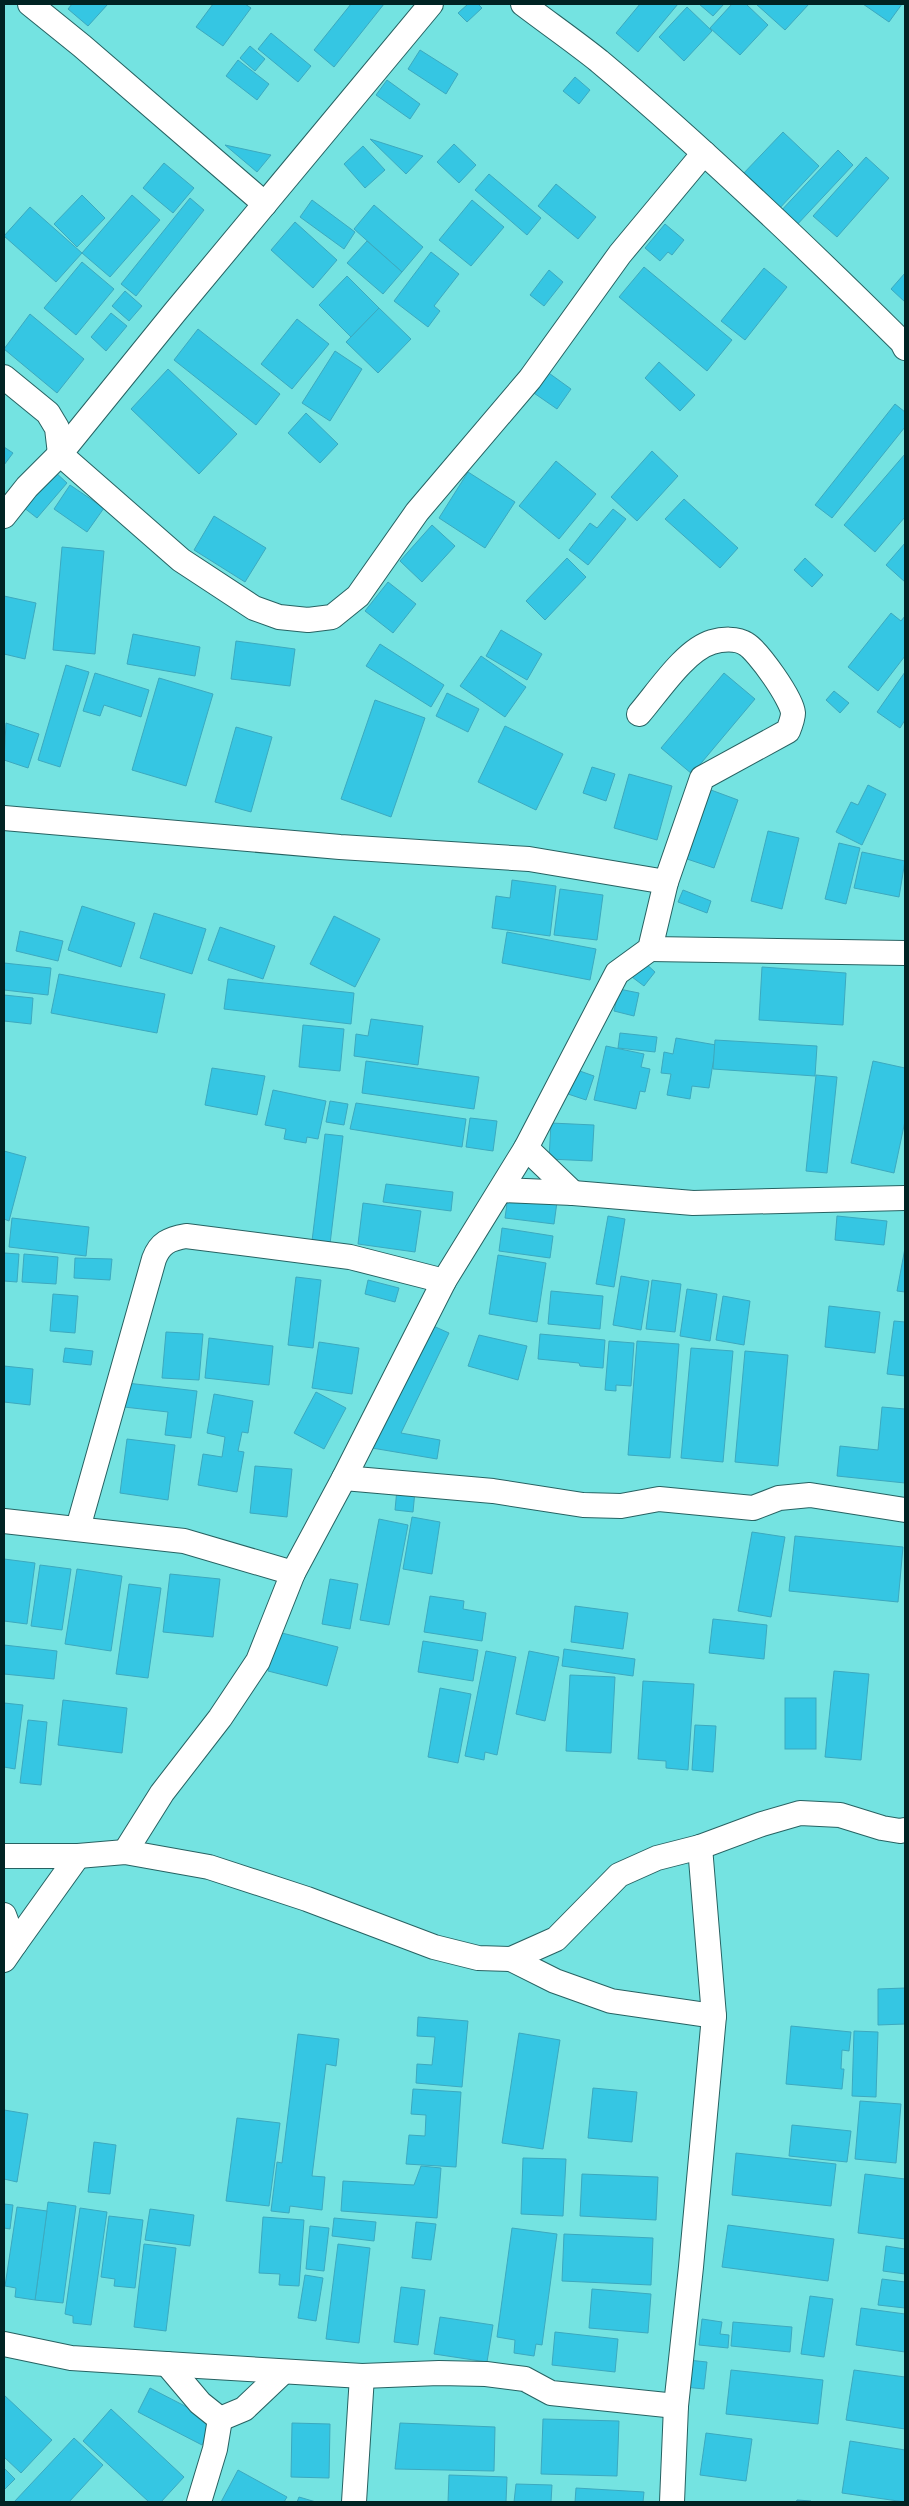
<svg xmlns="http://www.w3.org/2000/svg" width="909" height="2506" font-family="Barlow,sans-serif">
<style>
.building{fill:#35c6e3;stroke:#3ca9bf}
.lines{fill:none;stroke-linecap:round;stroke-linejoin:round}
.minor-casing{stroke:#276262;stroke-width:26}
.minor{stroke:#fff;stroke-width:24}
</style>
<rect width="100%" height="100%" fill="#74e3e1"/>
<g class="building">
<polygon points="72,4 108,4 88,26 68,9"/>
<polygon points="213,4 245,4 251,8 223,46 196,27"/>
<polygon points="351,4 384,4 334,67 314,50"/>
<polygon points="468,4 478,4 482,8 467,22 458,13"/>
<polygon points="640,4 678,4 638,52 616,33"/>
<polygon points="699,4 724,4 713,16"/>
<polygon points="732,4 746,4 768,25 740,55 710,28"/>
<polygon points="756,4 809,4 785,30"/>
<polygon points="863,4 902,4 889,22"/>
<polygon points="687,7 712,31 684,61 659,37"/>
<polygon points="271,33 311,66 298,82 258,49"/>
<polygon points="250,46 265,59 255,71 240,58"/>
<polygon points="420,50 458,74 446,94 408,69"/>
<polygon points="238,60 269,84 257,100 226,76"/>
<polygon points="575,77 590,90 579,104 563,91"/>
<polygon points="387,80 420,104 410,119 376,95"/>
<polygon points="783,132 819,166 778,210 742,175"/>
<polygon points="370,139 423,156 406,174"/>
<polygon points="454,144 476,165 459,183 437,162"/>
<polygon points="225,145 271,155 257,172"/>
<polygon points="363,146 385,170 365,188 344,164"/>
<polygon points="838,150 853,165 794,228 778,214"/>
<polygon points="866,157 889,178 837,237 813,216"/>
<polygon points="164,163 194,188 173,213 143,188"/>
<polygon points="489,174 541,218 527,235 475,190"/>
<polygon points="556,184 596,217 578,239 538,206"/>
<polygon points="82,195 105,218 77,247 54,224"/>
<polygon points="132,195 160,220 110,277 82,253"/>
<polygon points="190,198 204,210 136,296 121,284"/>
<polygon points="312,200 355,232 344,249 300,217"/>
<polygon points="472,200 504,227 471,266 439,240"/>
<polygon points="374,205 423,247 402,272 354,229"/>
<polygon points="30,207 82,253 56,282 4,236"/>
<polygon points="295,222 337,260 313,288 271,250"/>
<polygon points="665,224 684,240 672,255 668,252 660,261 645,248"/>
<polygon points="367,241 402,272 383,294 347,263"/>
<polygon points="431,252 459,274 434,306 440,311 428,327 394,301"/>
<polygon points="82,262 114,289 76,335 44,308"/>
<polygon points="644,267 732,340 707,371 619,297"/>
<polygon points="764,268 787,287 745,340 721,321"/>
<polygon points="549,270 563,282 544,306 530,295"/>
<polygon points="905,273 905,302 891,289"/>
<polygon points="347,276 379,308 351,337 319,305"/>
<polygon points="125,291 142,306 129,321 112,306"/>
<polygon points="379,308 411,339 378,373 346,342"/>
<polygon points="111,313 127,326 106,351 91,337"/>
<polygon points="30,314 84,359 57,393 4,349"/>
<polygon points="297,319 329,344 292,389 261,364"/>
<polygon points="198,329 280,394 256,425 174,360"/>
<polygon points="335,351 362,369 330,421 302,403"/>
<polygon points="659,362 695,395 680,411 645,378"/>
<polygon points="168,369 237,434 199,474 131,409"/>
<polygon points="546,371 571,389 557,409 531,391"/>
<polygon points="895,404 905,412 905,427 832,518 815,505"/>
<polygon points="306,413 338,444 320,463 288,433"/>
<polygon points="4,447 13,453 4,465"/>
<polygon points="652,451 678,476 637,521 611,497"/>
<polygon points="905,454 905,517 875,552 844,525"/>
<polygon points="556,461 596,494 559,539 519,506"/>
<polygon points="54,471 67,483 37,518 23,507"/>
<polygon points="468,472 515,502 485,548 439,518"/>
<polygon points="70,485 104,508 87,532 54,509"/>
<polygon points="684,499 738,548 720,568 665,519"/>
<polygon points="613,509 626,519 588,565 569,550 590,523 597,528"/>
<polygon points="214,516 266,548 245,582 194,550"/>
<polygon points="432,525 455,546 422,582 400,561"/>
<polygon points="905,543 905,582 886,565"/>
<polygon points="62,547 104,551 95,654 53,650"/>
<polygon points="567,558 586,577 545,620 526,601"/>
<polygon points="805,558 823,575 812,587 794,570"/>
<polygon points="388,582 416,604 393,633 365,611"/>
<polygon points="4,596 36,603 25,659 4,654"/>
<polygon points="891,613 901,621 905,616 905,656 878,691 848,667"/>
<polygon points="501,630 542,654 527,680 486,656"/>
<polygon points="133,634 200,647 195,676 127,664"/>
<polygon points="236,641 295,649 290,686 231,679"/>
<polygon points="380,644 444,685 431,707 366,666"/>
<polygon points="481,656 526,687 505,717 460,686"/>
<polygon points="66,665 89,672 60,767 38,760"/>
<polygon points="905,672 905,720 900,728 877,712"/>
<polygon points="95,673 149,690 141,717 104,705 100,716 83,711"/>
<polygon points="724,673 755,699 692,774 661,748"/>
<polygon points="159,678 213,694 186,786 132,770"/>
<polygon points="834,691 849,703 840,713 826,700"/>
<polygon points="447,693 479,709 468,732 436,716"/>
<polygon points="375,700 425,718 391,817 341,799"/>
<polygon points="6,723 39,734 28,768 4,760"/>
<polygon points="505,726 563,754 536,810 478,782"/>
<polygon points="236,727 272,737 251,812 215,802"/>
<polygon points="592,767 615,774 606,801 583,793"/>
<polygon points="629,774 672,786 657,840 614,828"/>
<polygon points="868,785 886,794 862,845 836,832 851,802 858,805"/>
<polygon points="711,790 738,800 714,868 687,859"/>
<polygon points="768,831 799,838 782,909 751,901"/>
<polygon points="839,843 860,848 846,904 825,899"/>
<polygon points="862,852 905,861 899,897 854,888"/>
<polygon points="512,880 556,886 550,936 492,928 496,896 510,898"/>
<polygon points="560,889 603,895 597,940 554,935"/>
<polygon points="683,890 711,901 707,913 678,902"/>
<polygon points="82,906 135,923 121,967 68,950"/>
<polygon points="154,913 206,929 192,974 140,958"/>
<polygon points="334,916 380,939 355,987 310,964"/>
<polygon points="220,927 275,946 263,979 208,960"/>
<polygon points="20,931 63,941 58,961 16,951"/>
<polygon points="507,932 596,949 590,980 502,963"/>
<polygon points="644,962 655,972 644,986 632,977"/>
<polygon points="4,963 51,968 48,995 4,990"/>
<polygon points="762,967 846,973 843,1025 759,1020"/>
<polygon points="59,974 165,994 157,1033 51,1013"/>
<polygon points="228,979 354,993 351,1024 224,1009"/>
<polygon points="619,989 639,993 634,1016 614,1011"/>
<polygon points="4,995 33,998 31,1024 4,1021"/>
<polygon points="371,1019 423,1026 418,1065 354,1056 356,1034 368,1036"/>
<polygon points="303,1025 344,1029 340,1071 299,1067"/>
<polygon points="620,1033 657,1037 655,1052 618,1048"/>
<polygon points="676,1038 716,1045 709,1088 692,1086 690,1099 667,1095 671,1074 661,1073 664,1052 673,1054"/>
<polygon points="715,1040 817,1046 815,1076 713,1069"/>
<polygon points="606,1046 644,1054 641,1067 650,1069 645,1092 640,1091 636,1109 594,1100"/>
<polygon points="366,1061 479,1077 474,1109 362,1093"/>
<polygon points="873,1061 905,1068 905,1121 894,1173 851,1163"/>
<polygon points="212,1068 265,1076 257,1115 205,1105"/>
<polygon points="577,1070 594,1076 586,1100 568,1094"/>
<polygon points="816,1075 837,1077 827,1173 806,1171"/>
<polygon points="273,1090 326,1101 318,1139 307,1137 306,1143 284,1139 286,1129 265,1125"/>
<polygon points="330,1101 348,1104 344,1125 326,1122"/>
<polygon points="356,1103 466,1119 462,1147 350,1129"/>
<polygon points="470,1118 497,1121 493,1151 466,1147"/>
<polygon points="551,1123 594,1125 592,1161 549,1159"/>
<polygon points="325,1134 343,1136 330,1244 312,1241"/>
<polygon points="4,1151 26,1157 9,1221 4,1219"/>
<polygon points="386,1184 453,1192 451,1211 383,1202"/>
<polygon points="508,1196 557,1202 554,1224 505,1218"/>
<polygon points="363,1203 421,1211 415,1252 358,1244"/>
<polygon points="608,1216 625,1219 614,1287 596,1284"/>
<polygon points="837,1216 887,1221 884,1245 835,1240"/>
<polygon points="12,1218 89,1227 86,1256 9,1247"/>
<polygon points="502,1228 553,1236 550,1258 499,1251"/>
<polygon points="905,1248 905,1292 897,1291"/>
<polygon points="4,1253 19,1254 17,1282 4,1281"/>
<polygon points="24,1254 58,1257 56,1284 22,1282"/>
<polygon points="498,1255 546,1263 537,1322 489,1314"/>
<polygon points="75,1258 112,1259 110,1280 74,1278"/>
<polygon points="621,1276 649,1281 641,1330 613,1325"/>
<polygon points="296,1277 321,1280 313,1348 288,1345"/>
<polygon points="368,1280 399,1288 395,1302 365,1294"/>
<polygon points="652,1280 681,1284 675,1332 646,1329"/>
<polygon points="687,1289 717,1294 710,1341 680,1336"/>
<polygon points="551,1291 603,1296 600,1329 548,1324"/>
<polygon points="53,1294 78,1296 75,1333 50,1331"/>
<polygon points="723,1296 750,1301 744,1345 716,1340"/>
<polygon points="829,1306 880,1312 875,1353 825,1347"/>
<polygon points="894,1321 905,1322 905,1376 887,1374"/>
<polygon points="431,1325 449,1333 401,1433 440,1440 437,1459 372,1448"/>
<polygon points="166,1332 203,1334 199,1380 162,1378"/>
<polygon points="540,1334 605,1340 603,1368 580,1366 579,1363 538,1359"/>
<polygon points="479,1335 527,1346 518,1380 468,1366"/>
<polygon points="209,1338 273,1346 269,1385 205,1378"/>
<polygon points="609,1341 634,1343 631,1386 616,1385 616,1391 605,1390"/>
<polygon points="637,1341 679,1344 670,1458 628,1455"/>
<polygon points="319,1342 359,1348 352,1394 312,1388"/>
<polygon points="65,1348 93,1351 91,1365 63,1362"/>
<polygon points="691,1348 733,1351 723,1462 681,1458"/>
<polygon points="745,1351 788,1355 778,1466 735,1462"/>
<polygon points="4,1366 33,1369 30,1405 4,1402"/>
<polygon points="127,1383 197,1391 191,1438 165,1435 168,1412 124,1407"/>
<polygon points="316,1392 346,1408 324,1449 294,1433"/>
<polygon points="214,1394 253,1401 248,1433 242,1432 238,1451 244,1452 237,1492 198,1485 203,1454 222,1457 225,1437 207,1433"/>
<polygon points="882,1407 905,1409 905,1483 837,1476 840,1446 878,1450"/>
<polygon points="127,1439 175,1445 168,1500 120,1493"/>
<polygon points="255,1466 292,1469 287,1517 250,1513"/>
<polygon points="397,1489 415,1491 413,1512 395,1510"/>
<polygon points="412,1517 440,1522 432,1574 403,1569"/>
<polygon points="379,1519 408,1525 389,1625 360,1620"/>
<polygon points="752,1532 785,1537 771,1617 738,1611"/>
<polygon points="795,1536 903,1547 898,1602 789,1591"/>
<polygon points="4,1559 35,1563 27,1624 4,1621"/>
<polygon points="40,1565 71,1569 62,1630 31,1626"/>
<polygon points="77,1569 122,1576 111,1651 65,1644"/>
<polygon points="170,1574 220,1579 213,1637 163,1632"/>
<polygon points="330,1579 358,1584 350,1629 322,1624"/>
<polygon points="129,1584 161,1588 148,1678 116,1674"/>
<polygon points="430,1596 464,1601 463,1609 486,1613 482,1641 424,1632"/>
<polygon points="575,1606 628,1613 623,1649 571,1642"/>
<polygon points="713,1619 767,1625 764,1659 709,1653"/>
<polygon points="278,1632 338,1647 327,1686 268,1671"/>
<polygon points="423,1641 478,1650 473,1681 418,1672"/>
<polygon points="4,1645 57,1651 54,1679 4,1674"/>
<polygon points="564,1649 635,1659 633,1676 562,1666"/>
<polygon points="486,1651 516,1657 497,1755 485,1752 484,1760 465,1756"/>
<polygon points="529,1651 559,1657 545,1721 516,1714"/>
<polygon points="834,1671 869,1674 861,1760 825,1757"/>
<polygon points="570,1675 615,1677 611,1753 566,1751"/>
<polygon points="643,1681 694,1684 688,1770 666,1768 666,1761 638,1759"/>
<polygon points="440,1688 471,1694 458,1763 428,1757"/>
<rect x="785" y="1698" width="31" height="51"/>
<polygon points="63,1700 127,1708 122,1753 58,1745"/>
<polygon points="4,1703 23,1705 15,1769 4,1767"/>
<polygon points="28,1720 47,1722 41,1785 20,1783"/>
<polygon points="695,1725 716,1726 713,1772 692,1770"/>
<polygon points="905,1988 905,2024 878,2025 878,1989"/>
<polygon points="418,2017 468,2021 462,2087 416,2083 417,2064 432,2065 435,2037 417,2036"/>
<polygon points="791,2026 851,2032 849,2051 842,2050 841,2069 844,2069 842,2089 786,2084"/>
<polygon points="854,2031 878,2032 876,2097 852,2096"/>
<polygon points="519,2033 560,2040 543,2149 502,2143"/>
<polygon points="298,2034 339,2039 336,2066 326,2064 312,2176 325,2177 322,2210 290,2206 289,2213 271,2211 277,2162 282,2163"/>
<polygon points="593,2088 637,2092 632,2142 588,2138"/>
<polygon points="413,2089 461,2092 456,2167 406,2164 409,2135 425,2136 426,2115 411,2114"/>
<polygon points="860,2101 901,2104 896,2163 855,2159"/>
<polygon points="4,2110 28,2114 17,2182 4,2179"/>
<polygon points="237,2118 280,2123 269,2206 226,2201"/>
<polygon points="792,2125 851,2131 847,2162 789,2156"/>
<polygon points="94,2142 116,2145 110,2194 88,2192"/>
<polygon points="736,2153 836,2164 831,2206 732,2195"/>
<polygon points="523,2158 566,2159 563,2216 521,2214"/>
<polygon points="421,2166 441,2168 437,2218 341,2211 343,2181 414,2185"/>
<polygon points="582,2174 658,2177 656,2220 580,2216"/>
<polygon points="865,2174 905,2179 905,2239 858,2233"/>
<polygon points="48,2202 76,2206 63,2303 35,2300"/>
<polygon points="4,2204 13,2205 10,2229 4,2228"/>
<polygon points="17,2207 47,2211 35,2300 15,2297 16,2288 5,2286"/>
<polygon points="80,2208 107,2212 91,2325 73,2323 73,2316 65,2314"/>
<polygon points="150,2209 194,2215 190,2246 145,2240"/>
<polygon points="109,2216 143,2220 135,2288 114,2286 115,2279 101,2277"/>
<polygon points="263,2217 304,2220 299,2286 279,2285 280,2274 259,2273"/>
<polygon points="334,2218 376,2222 374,2241 332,2236"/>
<polygon points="416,2222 436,2224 431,2260 412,2258"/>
<polygon points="728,2225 834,2239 828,2281 722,2267"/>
<polygon points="310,2226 329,2228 324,2271 306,2269"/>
<polygon points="512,2228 557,2234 542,2345 536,2344 534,2356 514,2353 515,2340 497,2337"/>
<polygon points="564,2234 653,2238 651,2285 562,2281"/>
<polygon points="144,2244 176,2248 166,2331 134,2327"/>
<polygon points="338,2244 370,2248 359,2343 326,2339"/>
<polygon points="886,2246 905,2249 905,2274 883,2271"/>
<polygon points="305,2275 323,2278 316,2321 298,2318"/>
<polygon points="882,2279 905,2282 905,2308 878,2305"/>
<polygon points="401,2287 425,2290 418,2345 394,2342"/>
<polygon points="592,2289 651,2294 648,2333 589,2328"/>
<polygon points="810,2296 833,2299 824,2357 801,2354"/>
<polygon points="861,2308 905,2314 905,2352 856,2345"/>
<polygon points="440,2317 493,2325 487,2362 434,2354"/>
<polygon points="702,2319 722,2322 720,2334 729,2335 728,2348 699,2345"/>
<polygon points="733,2322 792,2327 790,2352 731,2346"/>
<polygon points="555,2332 618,2339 615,2372 552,2365"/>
<polygon points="688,2360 707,2362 704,2389 685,2387"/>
<polygon points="731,2370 823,2380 818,2424 726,2414"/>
<polygon points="854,2370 905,2377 905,2429 846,2420"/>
<polygon points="150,2388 214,2421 202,2445 138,2412"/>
<polygon points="4,2395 52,2440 21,2473 4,2457"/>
<polygon points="111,2409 184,2477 161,2502 149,2502 83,2441"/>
<polygon points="543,2419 619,2421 617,2476 541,2474"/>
<polygon points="292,2423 330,2424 329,2478 291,2477"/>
<polygon points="400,2423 495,2427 494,2471 395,2469"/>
<polygon points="706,2433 752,2439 746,2481 700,2475"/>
<polygon points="74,2438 103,2465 69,2502 14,2502"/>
<polygon points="850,2441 905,2450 905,2502 842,2493"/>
<polygon points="4,2468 15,2479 4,2490"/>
<polygon points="238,2470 287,2497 284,2502 221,2502"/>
<polygon points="449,2475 507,2477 506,2502 448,2502"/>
<polygon points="516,2484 552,2485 551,2502 514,2502"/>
<polygon points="576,2488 644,2492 643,2502 575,2502"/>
<polygon points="299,2497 316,2502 297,2502"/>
<polygon points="797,2500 811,2501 811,2502 796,2502"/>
</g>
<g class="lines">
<g class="minor-casing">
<g id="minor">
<polyline points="30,4 82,46 265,204"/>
<path d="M523 4C548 23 574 41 599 61 704 149 804 245 902 342L905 348"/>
<polyline points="4,377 48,413 57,428 60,454 181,560 254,608 279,617 308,620 332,617 358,596 417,512 530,379 620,254 704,153"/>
<polyline points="4,516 27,487 60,454 175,312 431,4"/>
<polyline points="4,818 340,847 529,859 666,882"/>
<polyline points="650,949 905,953"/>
<polyline points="526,1148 573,1193"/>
<polyline points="501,1190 573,1193 693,1203 905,1198"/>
<polyline points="344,1478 493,1491 583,1505 621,1506 659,1499 753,1508 779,1498 810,1495 905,1510"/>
<polyline points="4,1521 184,1541 293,1573"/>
<path d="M78 1528 154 1259C160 1243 169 1239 186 1236L350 1257 444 1281"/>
<path d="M125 1852 162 1793 220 1718 258 1661 293 1573 344 1478 444 1281 526 1148 617 973 650 949 666 882 702 778 788 731C790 726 793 718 793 713 792 699 758 651 746 644 737 638 722 639 712 642 685 650 658 692 639 714"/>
<polyline points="4,1856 78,1856 125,1852 209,1867 307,1899 434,1947 478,1958 511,1959 556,1939 619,1875 657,1858 700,1847 762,1824 800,1813 840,1815 882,1828 900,1831 905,1830"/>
<polyline points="4,1915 15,1944 4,1960"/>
<polyline points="15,1944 78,1856"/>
<polyline points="511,1959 555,1981 611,2001 714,2016"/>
<polyline points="4,2344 71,2358 198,2366 362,2376 439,2373 486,2374 525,2379 551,2393 676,2406"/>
<polyline points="167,2364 200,2403 220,2419"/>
<polyline points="220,2419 244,2409 283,2372"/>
<polyline points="199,2502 215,2449 220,2419"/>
<polyline points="354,2502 362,2376"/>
<polyline points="672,2502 676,2406 691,2267 714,2016 700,1847"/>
</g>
</g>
<use href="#minor" class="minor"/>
</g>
<rect width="909" height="2506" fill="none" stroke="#002323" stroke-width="10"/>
</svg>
